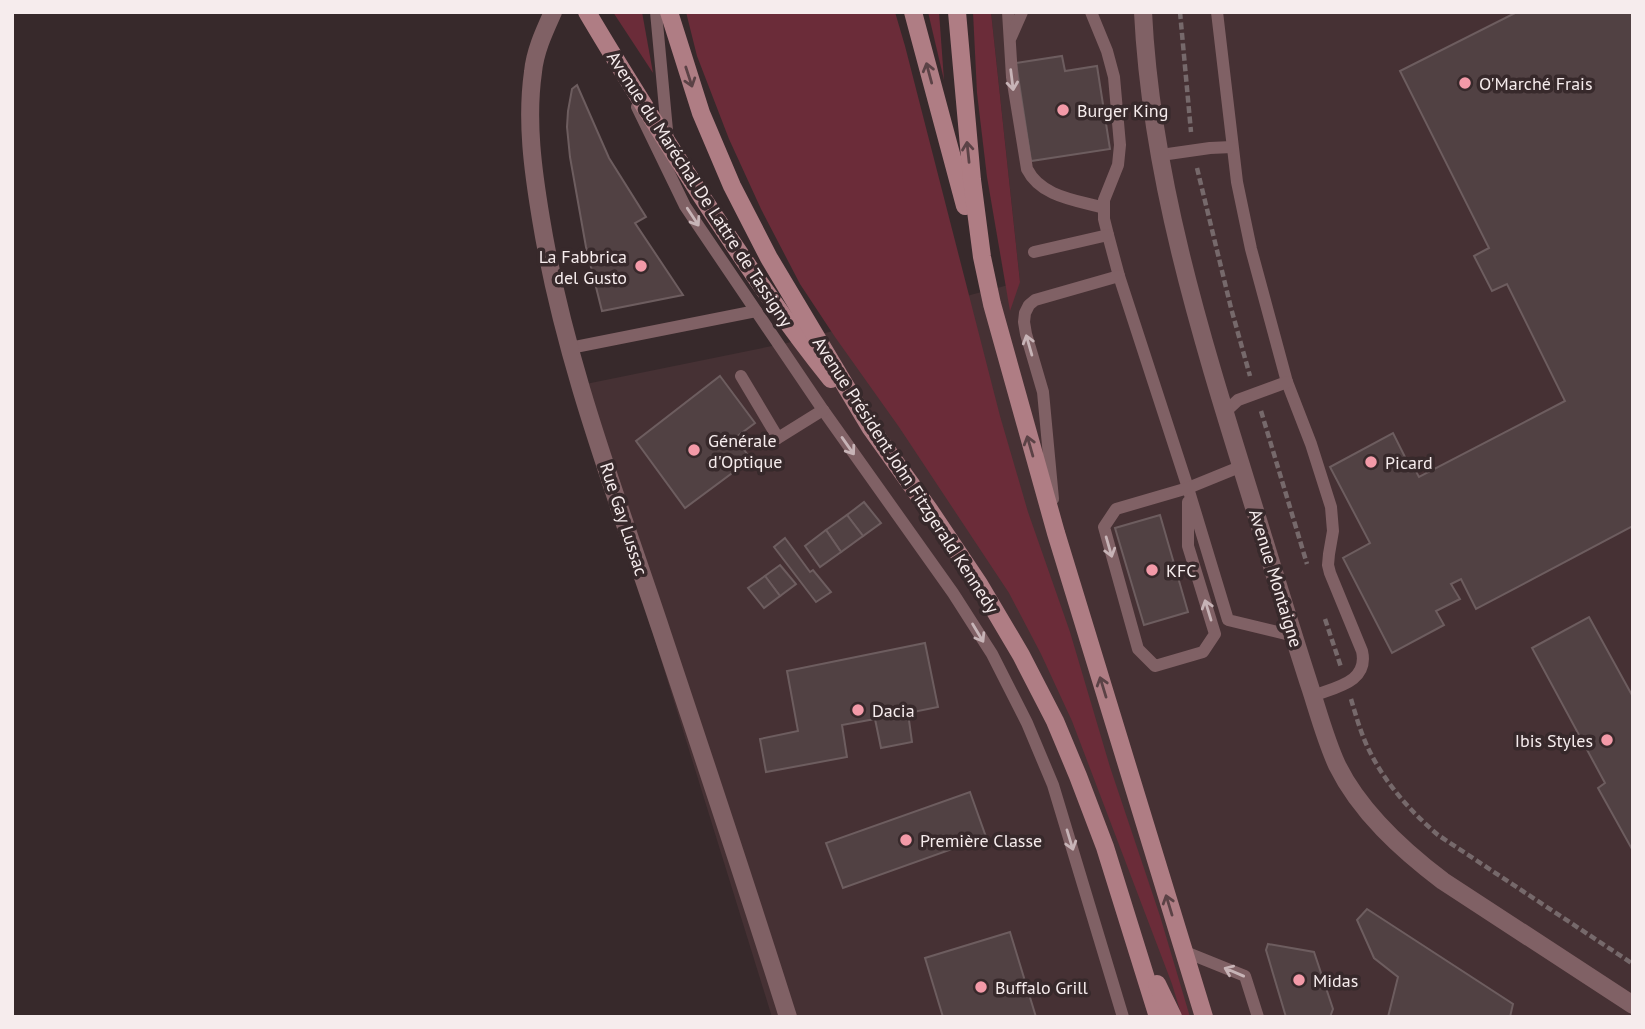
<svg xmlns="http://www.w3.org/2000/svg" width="1645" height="1029" font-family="'PT Sans',sans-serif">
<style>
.built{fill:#463134}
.green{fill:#6b2c39}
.building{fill:#514143;stroke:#6d5d5f;stroke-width:2}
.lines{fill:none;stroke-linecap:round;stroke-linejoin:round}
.path{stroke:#76696b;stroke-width:4.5;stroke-dasharray:7 3.5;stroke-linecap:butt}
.service{stroke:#806165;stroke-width:12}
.minor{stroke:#806165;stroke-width:18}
.secondary{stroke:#af7d84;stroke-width:18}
.oneway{stroke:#5b4246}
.oneway2{stroke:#c7b4b7}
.poi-dot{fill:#f39aa8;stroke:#37292b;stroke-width:2.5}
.labels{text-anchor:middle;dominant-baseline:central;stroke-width:7;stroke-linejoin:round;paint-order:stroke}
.poi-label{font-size:18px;fill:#f6eced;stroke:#37292b;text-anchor:start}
.street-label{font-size:18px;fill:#f6eced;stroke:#37292b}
</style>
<rect width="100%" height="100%" fill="#37292b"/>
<polygon class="built" points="991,12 1633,12 1633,1017 772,1017 576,386 787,343 1020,282"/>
<g class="green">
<polygon points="613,12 642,12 653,73"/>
<polygon points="686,12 895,12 905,46 1000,416 1028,512 1070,632 1110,767 1160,916 1190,1017 1182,1017 1172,984 1072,721 1041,654 1009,593 899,427 835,337 800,284 761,209 729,139 697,56"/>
<polygon points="928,12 939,12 944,80"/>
<polygon points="973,12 991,12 1020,282 1010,311 987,177 977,93"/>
</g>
<g class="building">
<polygon points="1517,12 1633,12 1633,526 1476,609 1461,579 1451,584 1460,599 1436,611 1444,625 1392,653 1343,558 1370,543 1330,467 1393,433 1409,465 1412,464 1419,477 1565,401 1507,284 1492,291 1474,256 1489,248 1400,71"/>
<polygon points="1062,56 1065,71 1097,66 1110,149 1031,161 1016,63"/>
<polygon points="577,85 609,158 646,217 635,223 683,295 602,311 586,247 570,157 567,127 568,111 572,89"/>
<polygon points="720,376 755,423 735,438 751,459 685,508 636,441"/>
<polygon points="864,502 881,523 863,536 847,515"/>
<polygon points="847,515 863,536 841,552 826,530"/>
<polygon points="1160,515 1188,612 1144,625 1115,528"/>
<polygon points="826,530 841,552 820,567 805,546"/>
<polygon points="785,538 810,572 813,570 831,592 816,602 774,547"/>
<polygon points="780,565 796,584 780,596 765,576"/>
<polygon points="765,576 780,596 764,608 748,588"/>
<polygon points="1589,617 1633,697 1633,851 1598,788 1605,783 1532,648"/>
<polygon points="925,643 938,707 908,713 912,742 881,748 875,719 842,725 847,757 766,772 760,739 798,731 787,671"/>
<polygon points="970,792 986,837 843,888 826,843"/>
<polygon points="1367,909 1513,1004 1510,1017 1388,1017 1398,977 1374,958 1357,920"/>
<polygon points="1010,932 1036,1017 943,1017 925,958"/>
<polygon points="1268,944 1314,952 1333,1009 1330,1017 1286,1017 1266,950"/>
</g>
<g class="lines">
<g class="path">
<polyline points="1180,12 1191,132"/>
<polyline points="1197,168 1231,308 1250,376"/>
<polyline points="1261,411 1307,564"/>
<polyline points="1325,619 1341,667"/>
<path d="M1351 699C1356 716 1361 734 1369 750 1385 783 1410 811 1438 835L1633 964"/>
</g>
<g class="service">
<polyline points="656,12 668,141"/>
<path d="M1008 12 1012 77 1027 169C1041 197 1076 200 1104 208"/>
<polyline points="1091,12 1107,51 1114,77 1120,145 1118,165 1104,200 1104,219 1108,235 1119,276 1188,488 1228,620 1294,636"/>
<path d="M1217 12 1237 182 1251 249 1287 382 1311 444 1331 507 1333 531 1329 554 1328 565 1330 573 1362 651C1369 682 1336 687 1313 696"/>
<polyline points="1011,37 1022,12"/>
<polyline points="637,107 685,206 823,410 953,593 992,654 1027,723 1053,785 1123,1017"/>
<polyline points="1161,155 1210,148 1232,147"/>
<polyline points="1034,252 1108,235"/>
<polyline points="570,348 756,311"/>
<polyline points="741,376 778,438 823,410"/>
<polyline points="1225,412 1238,400 1287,382"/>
<polyline points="1053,499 1043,392 1026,334 1024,322 1025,313 1029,305 1035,300 1119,276"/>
<polyline points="1188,502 1188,546 1215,634 1203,652 1155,666 1138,649 1104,527 1116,509 1188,488 1242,466"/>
<polyline points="1183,951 1245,976 1258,1017"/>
</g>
<g class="minor">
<path d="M553 12C544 32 535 51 533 72 526 121 533 171 541 219 564 360 616 495 661 630 704 759 747 887 788 1017"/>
<path d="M1143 12C1152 195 1212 370 1265 543 1280 592 1295 641 1311 690 1319 715 1326 741 1337 765 1360 812 1402 850 1443 881L1633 1005"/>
</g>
<g class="secondary">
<path d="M587 12C624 75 663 136 702 197 743 259 784 321 831 379"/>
<polyline points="669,12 701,113 732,186 769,258 870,427 930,511 979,584 1021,655 1055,721 1078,776 1105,847 1158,1017"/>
<polyline points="913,12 965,206"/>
<polyline points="957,12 972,180 982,257 992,304 1056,533 1204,1017"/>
<polyline points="1157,984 1173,1017"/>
</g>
</g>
<defs><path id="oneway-shaft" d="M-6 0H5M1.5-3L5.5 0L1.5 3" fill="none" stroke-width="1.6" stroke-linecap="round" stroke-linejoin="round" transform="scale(1.75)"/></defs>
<g class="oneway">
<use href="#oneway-shaft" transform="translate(929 73) rotate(-105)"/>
<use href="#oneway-shaft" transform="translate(689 77) rotate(72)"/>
<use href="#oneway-shaft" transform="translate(968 152) rotate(-96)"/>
<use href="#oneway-shaft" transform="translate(1030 446) rotate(-106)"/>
<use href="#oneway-shaft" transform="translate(1103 687) rotate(-107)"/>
<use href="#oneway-shaft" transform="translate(1169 905) rotate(-107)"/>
</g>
<g class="oneway2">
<use href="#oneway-shaft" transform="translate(1012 80) rotate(83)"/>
<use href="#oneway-shaft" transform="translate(693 217) rotate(57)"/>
<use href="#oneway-shaft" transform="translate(1029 345) rotate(-106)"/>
<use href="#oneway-shaft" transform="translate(848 446) rotate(55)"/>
<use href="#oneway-shaft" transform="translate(1109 547) rotate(74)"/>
<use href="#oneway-shaft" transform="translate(1208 610) rotate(-107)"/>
<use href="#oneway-shaft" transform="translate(978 633) rotate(59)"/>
<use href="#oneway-shaft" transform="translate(1070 840) rotate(73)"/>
<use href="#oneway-shaft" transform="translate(1234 972) rotate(-157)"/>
</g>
<g class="poi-dot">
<circle cx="1465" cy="83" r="7"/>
<circle cx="1063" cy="110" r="7"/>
<circle cx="641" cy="266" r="7"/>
<circle cx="694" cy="450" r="7"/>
<circle cx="1371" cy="462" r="7"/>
<circle cx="1152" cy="570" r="7"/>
<circle cx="858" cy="710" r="7"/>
<circle cx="1607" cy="740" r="7"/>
<circle cx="906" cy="840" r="7"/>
<circle cx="1299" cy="980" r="7"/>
<circle cx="981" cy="987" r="7"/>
</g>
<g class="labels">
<g class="poi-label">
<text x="1479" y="83">O'Marché Frais</text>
<text x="1077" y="110">Burger King</text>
<text x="627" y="256" text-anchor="end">La Fabbrica<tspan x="627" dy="21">del Gusto</tspan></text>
<text x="708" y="440">Générale<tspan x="708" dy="21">d'Optique</tspan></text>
<text x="1385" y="462">Picard</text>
<text x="1166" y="570">KFC</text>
<text x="872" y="710">Dacia</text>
<text x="1593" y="740" text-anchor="end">Ibis Styles</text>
<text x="920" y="840">Première Classe</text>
<text x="1313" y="980">Midas</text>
<text x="995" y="987">Buffalo Grill</text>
</g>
<g class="street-label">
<text transform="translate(700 189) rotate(57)">Avenue du Maréchal De Lattre de Tassigny</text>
<text transform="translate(906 475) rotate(57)">Avenue Président John Fitzgerald Kennedy</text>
<text transform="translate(624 519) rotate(72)">Rue Gay Lussac</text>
<text transform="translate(1276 578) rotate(73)">Avenue Montaigne</text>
</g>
</g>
<rect width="1645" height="1029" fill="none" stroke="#f6eced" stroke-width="28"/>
</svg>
